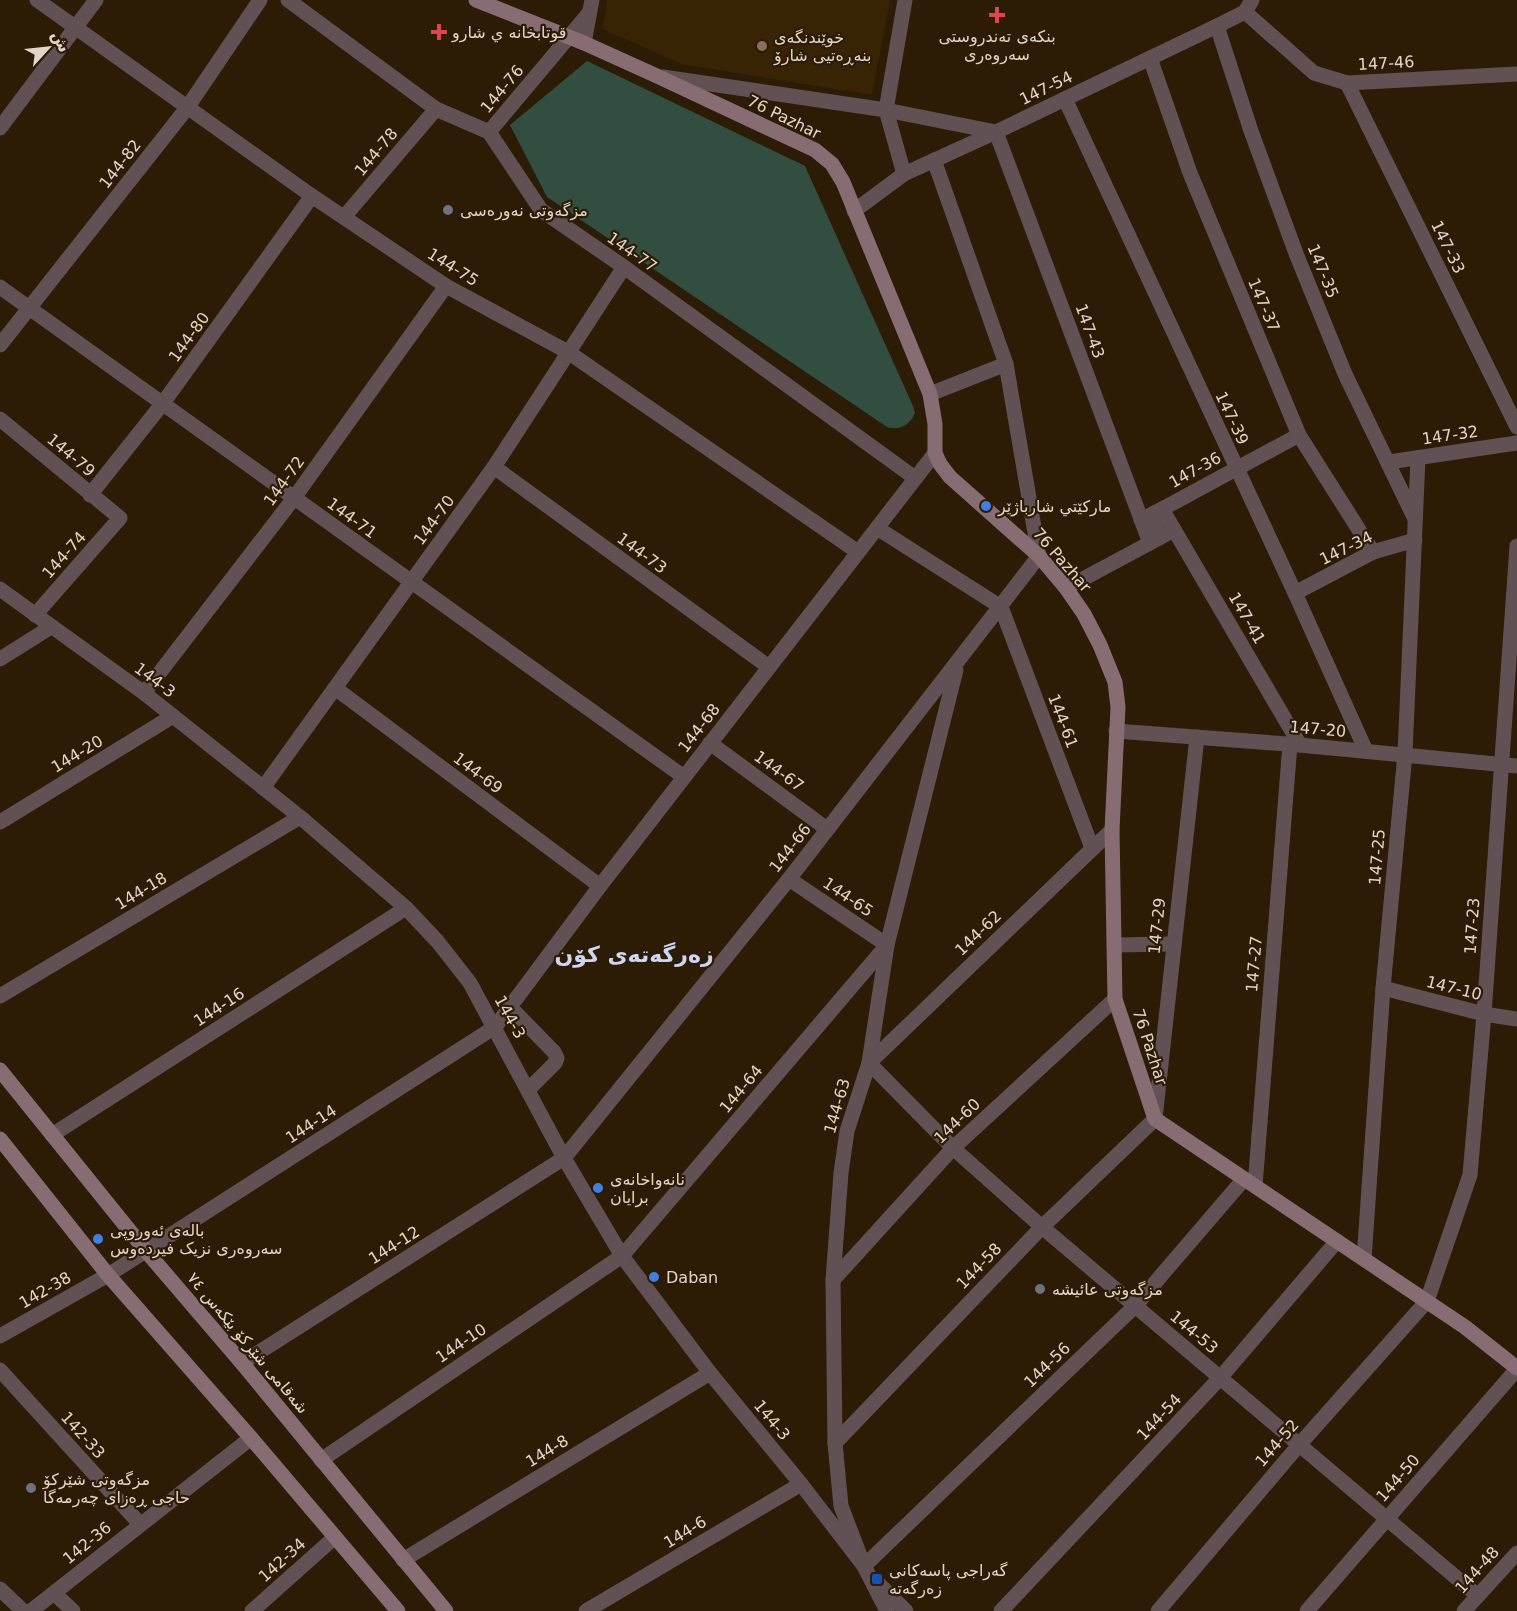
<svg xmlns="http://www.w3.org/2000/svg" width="1517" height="1611" font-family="'DejaVu Sans',Vazirmatn,sans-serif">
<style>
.built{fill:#382304}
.green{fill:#324e40}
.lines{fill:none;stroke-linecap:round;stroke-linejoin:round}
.street{stroke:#615155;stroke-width:15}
.secondary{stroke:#876d73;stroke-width:15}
.health-dot{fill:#e0444e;stroke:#2c1b05;stroke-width:2}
.education-dot{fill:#8d6e63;stroke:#2c1b05;stroke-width:2}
.worship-dot{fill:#6b7280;stroke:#2c1b05;stroke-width:2}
.shop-dot{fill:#3f7fe0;stroke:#2c1b05;stroke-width:2}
.transit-dot{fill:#1a4fb4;stroke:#2c1b05;stroke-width:2}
.labels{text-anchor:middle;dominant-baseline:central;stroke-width:4.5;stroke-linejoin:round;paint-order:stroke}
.poi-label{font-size:16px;fill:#e1d5c8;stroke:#2c1b05;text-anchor:start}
.street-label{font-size:16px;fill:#e1d5c8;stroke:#2c1b05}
.district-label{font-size:22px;font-weight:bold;fill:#cdd6f2;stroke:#2c1b05}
</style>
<rect width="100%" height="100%" fill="#2c1b05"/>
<polygon class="built" points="607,0 890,0 872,95 681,64 603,29"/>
<path class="green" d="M587 61 805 166 913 406 915 413C910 425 899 431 887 427L547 197 510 125Z"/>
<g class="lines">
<g class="street">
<polyline points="37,0 312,196 446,286 568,352 858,552"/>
<polyline points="288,0 436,109 489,132 541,210 624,267 915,478"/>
<polyline points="1245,12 1314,73 1347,83 1517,74"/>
<polyline points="1217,26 1251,131 1297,256 1345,374 1415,519"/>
<polyline points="584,43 592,0"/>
<polyline points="1150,58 1190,173 1299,435 1373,552"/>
<polyline points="663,77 886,110 996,132 1150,543 1174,530"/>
<polyline points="1347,83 1517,427"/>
<polyline points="1065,99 1295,593 1366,751"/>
<polyline points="0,128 96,0"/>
<polyline points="489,132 589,13"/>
<polyline points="904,174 886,110 905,0"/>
<polyline points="854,211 904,174 996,132 1217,26 1245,12 1252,0"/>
<polyline points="344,217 436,109"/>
<polyline points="0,287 684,777"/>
<polyline points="0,345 187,108 260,0"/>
<polyline points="930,394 1006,364"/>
<polyline points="0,419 120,518 35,615"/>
<polyline points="1389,462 1517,443"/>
<polyline points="494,467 769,667"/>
<polyline points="90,495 163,403 312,196"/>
<polyline points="1141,520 1162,509 1300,745"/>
<polyline points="877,528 1001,607 1092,848"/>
<polyline points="1066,588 1150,543 1162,509 1299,435"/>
<polyline points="0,589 144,693 300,817 406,908 438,942 470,983 564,1158 622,1256 710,1373 801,1484 864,1566 887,1611"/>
<polyline points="1295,593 1373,552 1415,540"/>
<polyline points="0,659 51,627"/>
<polyline points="956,670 887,945 869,1063 847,1131 841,1173 833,1280 835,1443 841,1506 864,1566 1135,1306 1244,1179"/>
<polyline points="335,688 600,886"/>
<polyline points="144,693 294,498 446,286"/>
<polyline points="1116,731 1300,745 1517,766"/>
<polyline points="710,743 827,829"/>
<polyline points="263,788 494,467 624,267"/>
<polyline points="0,822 173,716"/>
<polyline points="1112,830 869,1063 953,1148 1042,1227 1478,1596"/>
<polyline points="1114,945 1174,944"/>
<polyline points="1383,988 1484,1014 1517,1019"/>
<polyline points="0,996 300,817"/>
<polyline points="510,1007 554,1052 557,1058 555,1063 528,1090"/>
<polyline points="52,1135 406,908"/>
<polyline points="1255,1186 1290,744"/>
<polyline points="1364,1259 1383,988 1405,754 1418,458"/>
<polyline points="833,1280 953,1148 1115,999"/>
<polyline points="0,1336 108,1275 495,1027 600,886 935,453"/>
<polyline points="242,1363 564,1158 789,879 1039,556 1006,364 934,160"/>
<polyline points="0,1370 140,1524"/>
<polyline points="835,1443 1042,1227 1155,1119 1197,737"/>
<polyline points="321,1460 622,1256 887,945 789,879"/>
<polyline points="403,1560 710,1373"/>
<polyline points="878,1583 906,1611"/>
<polyline points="0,1589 23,1611"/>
<polyline points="54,1593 73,1611"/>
<polyline points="31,1611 251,1438"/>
<polyline points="252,1611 335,1537"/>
<polyline points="586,1611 801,1484"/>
<polyline points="1001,1611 1220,1378 1337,1241"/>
<polyline points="1158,1611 1299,1445 1427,1301 1470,1175 1484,1014 1517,546"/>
<polyline points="1307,1611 1517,1369"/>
<polyline points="1464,1611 1517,1553"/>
</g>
<g class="secondary">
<polyline points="476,0 584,43 657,76 815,150 832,164 843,182 930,394 935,424 935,453 940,464 950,477 1039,556 1066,588 1084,614 1100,645 1115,682 1118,707 1112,830 1115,999 1155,1119 1465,1327 1517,1368"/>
<polyline points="0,1070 146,1251 242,1363 446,1611"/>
<polyline points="0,1139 108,1275 251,1438 398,1611"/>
</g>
</g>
<g class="health-dot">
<path d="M994 6h6v6h6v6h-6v6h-6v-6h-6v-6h6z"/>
<path d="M436 23h6v6h6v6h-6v6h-6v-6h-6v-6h6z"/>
</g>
<circle class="education-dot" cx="762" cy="46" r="6"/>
<g class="worship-dot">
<circle cx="448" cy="210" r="6"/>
<circle cx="1040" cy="1289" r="6"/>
<circle cx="31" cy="1488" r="6"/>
</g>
<g class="shop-dot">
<circle cx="986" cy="506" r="6"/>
<circle cx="598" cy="1188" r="6"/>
<circle cx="98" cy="1239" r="6"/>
<circle cx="654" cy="1277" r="6"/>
</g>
<rect class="transit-dot" x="871" y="1573" width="12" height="12" rx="3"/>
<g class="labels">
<g class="poi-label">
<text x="452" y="32">قوتابخانه ي شارو</text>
<text x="997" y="36" text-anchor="middle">بنکەی تەندروستی<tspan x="997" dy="18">سەروەری</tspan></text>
<text x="774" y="37">خوێندنگەی<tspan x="774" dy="18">بنەڕەتیی شارۆ</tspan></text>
<text x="460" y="210">مزگەوتی نەورەسی</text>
<text x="998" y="506">مارکێتي شارباژێر</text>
<text x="610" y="1179">نانەواخانەی<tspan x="610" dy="18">برایان</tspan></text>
<text x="110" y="1230">بالەی ئەوروپی<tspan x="110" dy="18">سەروەری نزیک فیردەوس</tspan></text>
<text x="666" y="1277">Daban</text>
<text x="1052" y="1289">مزگەوتی عائیشە</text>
<text x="43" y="1479">مزگەوتی شێرکۆ<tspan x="43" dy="18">حاجی ڕەزای چەرمەگا</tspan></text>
<text x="889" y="1570">گەراجی پاسەکانی<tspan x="889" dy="18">زەرگەتە</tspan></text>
</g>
<g class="street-label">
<text transform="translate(1386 63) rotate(-3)">147-46</text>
<text transform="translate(1046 88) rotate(-26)">147-54</text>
<text transform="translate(502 89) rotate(-50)">144-76</text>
<text transform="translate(784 117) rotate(26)">76 Pazhar</text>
<text transform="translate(376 152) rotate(-50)">144-78</text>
<text transform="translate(120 164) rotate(-52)">144-82</text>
<text transform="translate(1448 247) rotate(64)">147-33</text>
<text transform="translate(632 252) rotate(35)">144-77</text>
<text transform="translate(453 267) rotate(32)">144-75</text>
<text transform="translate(1323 271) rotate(68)">147-35</text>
<text transform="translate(1264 305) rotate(67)">147-37</text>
<text transform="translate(1090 331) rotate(70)">147-43</text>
<text transform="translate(189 337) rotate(-54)">144-80</text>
<text transform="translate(1232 418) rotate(65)">147-39</text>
<text transform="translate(1450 435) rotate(-8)">147-32</text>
<text transform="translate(71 455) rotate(40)">144-79</text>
<text transform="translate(1195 470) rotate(-29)">147-36</text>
<text transform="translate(284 481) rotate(-54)">144-72</text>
<text transform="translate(352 518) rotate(36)">144-71</text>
<text transform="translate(434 520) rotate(-54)">144-70</text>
<text transform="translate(1346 548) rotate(-26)">147-34</text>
<text transform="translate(642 553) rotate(36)">144-73</text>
<text transform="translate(64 555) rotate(-48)">144-74</text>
<text transform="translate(1062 560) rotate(49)">76 Pazhar</text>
<text transform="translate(1247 618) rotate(60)">147-41</text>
<text transform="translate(155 680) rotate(37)">144-3</text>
<text transform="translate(1063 721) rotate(69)">144-61</text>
<text transform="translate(699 728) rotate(-52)">144-68</text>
<text transform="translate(1318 729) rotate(5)">147-20</text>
<text transform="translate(77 754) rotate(-31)">144-20</text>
<text transform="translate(779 771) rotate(36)">144-67</text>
<text transform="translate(478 773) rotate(37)">144-69</text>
<text transform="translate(790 848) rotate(-52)">144-66</text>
<text transform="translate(1377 857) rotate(-85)">147-25</text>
<text transform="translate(141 891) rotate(-31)">144-18</text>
<text transform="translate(848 897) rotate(34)">144-65</text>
<text transform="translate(1157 926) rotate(-84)">147-29</text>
<text transform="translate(1472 926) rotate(-86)">147-23</text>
<text transform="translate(978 933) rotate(-44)">144-62</text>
<text transform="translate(1254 964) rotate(-85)">147-27</text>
<text transform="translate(1454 988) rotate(14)">147-10</text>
<text transform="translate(219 1007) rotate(-33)">144-16</text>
<text transform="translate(510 1017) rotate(61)">144-3</text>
<text transform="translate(1150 1047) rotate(72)">76 Pazhar</text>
<text transform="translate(741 1089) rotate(-50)">144-64</text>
<text transform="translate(837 1106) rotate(-74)">144-63</text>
<text transform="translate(957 1121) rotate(-44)">144-60</text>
<text transform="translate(311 1124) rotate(-33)">144-14</text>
<text transform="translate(394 1245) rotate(-32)">144-12</text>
<text transform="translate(979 1266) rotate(-46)">144-58</text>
<text transform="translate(45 1290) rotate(-30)">142-38</text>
<text transform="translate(1194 1332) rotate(40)">144-53</text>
<text transform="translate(248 1343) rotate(50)">شەقامی شێرکۆ بێکەس ٧٤</text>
<text transform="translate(461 1343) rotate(-34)">144-10</text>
<text transform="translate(1047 1365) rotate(-44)">144-56</text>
<text transform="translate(1159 1417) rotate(-47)">144-54</text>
<text transform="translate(772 1420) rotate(51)">144-3</text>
<text transform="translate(83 1435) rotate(48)">142-33</text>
<text transform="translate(1277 1443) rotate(-49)">144-52</text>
<text transform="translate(547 1451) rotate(-31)">144-8</text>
<text transform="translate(1398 1478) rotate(-49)">144-50</text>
<text transform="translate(685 1532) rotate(-31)">144-6</text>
<text transform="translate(87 1543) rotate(-39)">142-36</text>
<text transform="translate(282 1560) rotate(-42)">142-34</text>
<text transform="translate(1477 1570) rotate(-48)">144-48</text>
</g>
<g class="district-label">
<text x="634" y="954">زەرگەتەی کۆن</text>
</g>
</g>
<g transform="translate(48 48) rotate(63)" stroke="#2c1b05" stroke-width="4.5" paint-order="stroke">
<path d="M0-4.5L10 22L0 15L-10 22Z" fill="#e1d5c8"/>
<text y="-9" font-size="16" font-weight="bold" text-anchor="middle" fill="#e1d5c8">ش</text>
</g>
</svg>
